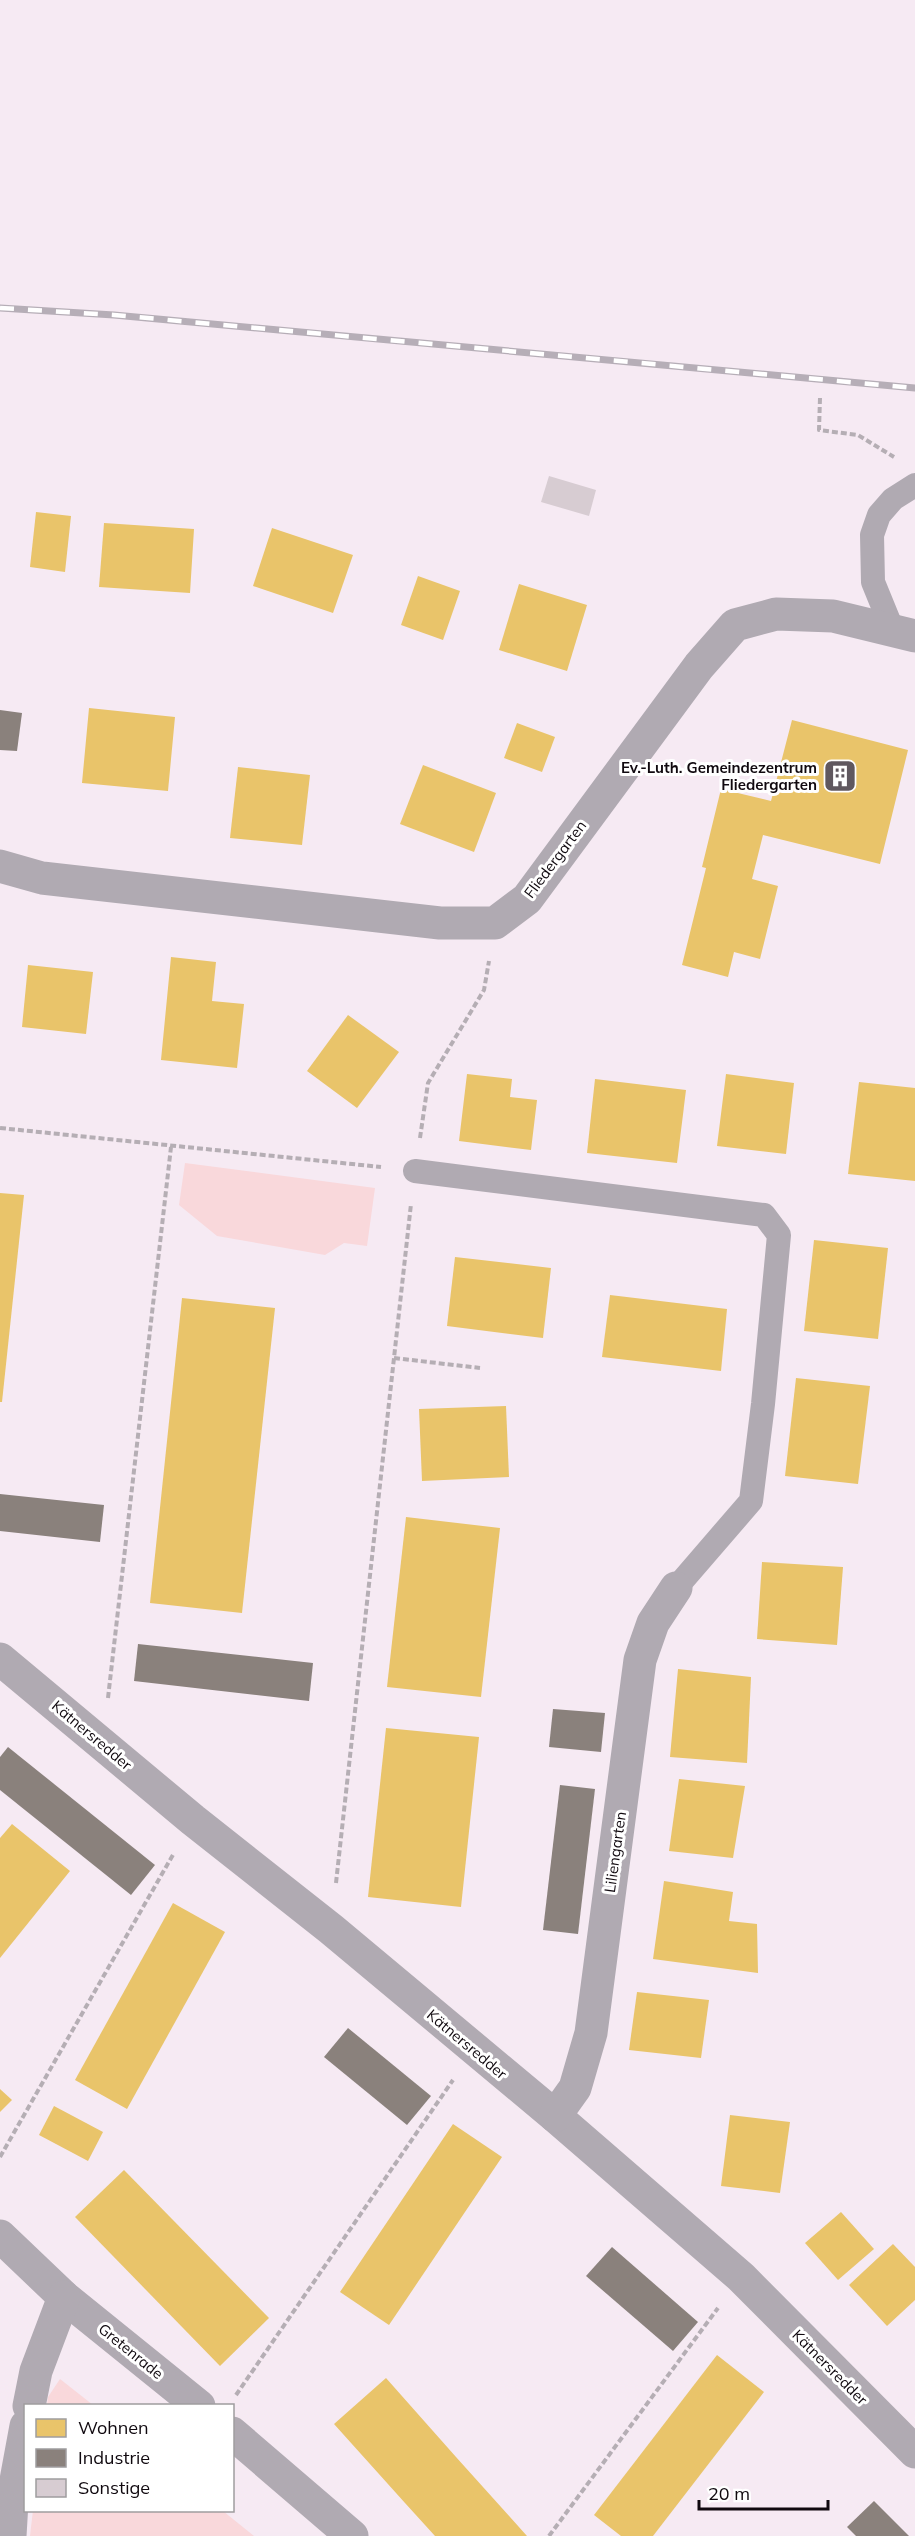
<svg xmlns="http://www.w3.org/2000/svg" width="915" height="2536" font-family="Mulish,sans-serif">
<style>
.green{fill:#f9d8db}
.homes{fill:#e9c46a}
.industry{fill:#8a817c}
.building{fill:#d7ccd2}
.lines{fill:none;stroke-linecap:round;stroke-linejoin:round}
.path{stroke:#b5aeb4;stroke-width:4;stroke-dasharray:6 3;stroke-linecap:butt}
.lane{stroke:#b0aab2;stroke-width:24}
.street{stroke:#b0aab2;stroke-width:33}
.rail-casing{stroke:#b6aeb7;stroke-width:7}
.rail{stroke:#fff;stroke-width:4.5;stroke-dasharray:14;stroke-linecap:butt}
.labels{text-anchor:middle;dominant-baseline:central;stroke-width:6;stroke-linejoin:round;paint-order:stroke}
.poi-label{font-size:15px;font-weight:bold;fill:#10090f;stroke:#fff;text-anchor:end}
.street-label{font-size:15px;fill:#10090f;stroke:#fff}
</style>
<rect width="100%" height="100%" fill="#f6eaf3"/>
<g class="green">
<polygon points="185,1163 375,1188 367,1246 344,1243 325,1255 217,1236 179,1205"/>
<polygon points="60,2379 93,2405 47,2405 48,2397"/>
<polygon points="33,2510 223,2511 254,2536 30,2536"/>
</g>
<g class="homes">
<polygon points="36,512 71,516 65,572 30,567"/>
<polygon points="104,523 194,529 190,593 99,587"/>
<polygon points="272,528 353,555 333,613 253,586"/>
<polygon points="418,576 460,591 443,640 401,625"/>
<polygon points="519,584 587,605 567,671 499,650"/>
<polygon points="89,708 175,717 168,791 82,783"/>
<polygon points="792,720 908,750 880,864 763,835 752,879 778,886 760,959 734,952 728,977 682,965 706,868 702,867 721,789 771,801"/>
<polygon points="517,723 555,737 542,772 504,758"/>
<polygon points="423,765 496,793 474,852 400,824"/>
<polygon points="238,767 310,775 302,845 230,838"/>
<polygon points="171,957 216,962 212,1001 244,1004 237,1068 161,1060"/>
<polygon points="28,965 93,972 86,1034 22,1027"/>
<polygon points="348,1015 399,1052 357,1108 307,1071"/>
<polygon points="467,1074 512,1079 510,1097 537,1100 531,1150 459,1141"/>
<polygon points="726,1074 794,1083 786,1154 717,1146"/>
<polygon points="595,1079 686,1090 677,1163 587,1153"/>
<polygon points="859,1082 915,1088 915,1181 848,1174"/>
<polygon points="0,1193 24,1195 2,1402 0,1402"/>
<polygon points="814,1240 888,1248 878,1339 804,1331"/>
<polygon points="455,1257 551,1268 543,1338 447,1326"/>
<polygon points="610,1295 727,1309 721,1371 602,1357"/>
<polygon points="182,1298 275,1308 242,1613 150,1603"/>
<polygon points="796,1378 870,1386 858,1484 785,1476"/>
<polygon points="506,1406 509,1477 422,1481 419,1409"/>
<polygon points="406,1517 500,1528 481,1697 387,1687"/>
<polygon points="762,1562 843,1567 837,1645 757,1639"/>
<polygon points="678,1669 751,1677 747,1763 670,1757"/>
<polygon points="386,1728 479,1737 461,1907 368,1897"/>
<polygon points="679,1779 745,1786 733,1858 669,1851"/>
<polygon points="12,1824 70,1871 0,1958 0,1838"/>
<polygon points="664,1881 733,1892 729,1921 757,1924 758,1973 653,1959"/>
<polygon points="173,1903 225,1932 127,2109 75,2080"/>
<polygon points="637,1992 709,2000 701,2058 629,2050"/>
<polygon points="0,2089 12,2100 0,2112"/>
<polygon points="54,2106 103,2132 88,2161 39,2135"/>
<polygon points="730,2115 790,2122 780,2193 721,2186"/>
<polygon points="453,2124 502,2157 389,2325 340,2292"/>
<polygon points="124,2170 269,2318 220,2366 75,2217"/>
<polygon points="841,2212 874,2249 838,2280 805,2243"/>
<polygon points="893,2244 915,2267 915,2300 887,2326 849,2285"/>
<polygon points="717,2355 764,2392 653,2536 621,2536 594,2515"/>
<polygon points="386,2378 456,2457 527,2536 435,2536 405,2503 334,2424"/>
</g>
<g class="industry">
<polygon points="0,710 22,713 17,751 0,750"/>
<polygon points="0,1494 104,1505 100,1542 0,1531"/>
<polygon points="138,1644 313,1663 309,1701 134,1681"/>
<polygon points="553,1709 605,1713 601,1752 549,1747"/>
<polygon points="8,1747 155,1865 131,1895 0,1790 0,1757"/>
<polygon points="560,1785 595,1789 578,1934 543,1930"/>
<polygon points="348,2028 431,2096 407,2125 324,2057"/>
<polygon points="612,2247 698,2322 673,2351 586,2276"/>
<polygon points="874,2501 909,2536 856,2536 847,2527"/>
</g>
<polygon class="building" points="549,476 596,490 589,516 541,502"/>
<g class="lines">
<g class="path">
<polyline points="820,398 819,430 858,435 894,457"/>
<polyline points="0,1128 381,1167"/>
<polyline points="420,1138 428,1083 484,990 489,961"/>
<polyline points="394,1358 480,1368"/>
<polyline points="108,1698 171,1147"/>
<polyline points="336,1883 411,1204"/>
<polyline points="0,2157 174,1853"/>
<polyline points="236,2395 453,2080"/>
<polyline points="549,2536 718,2308"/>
</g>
<g class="lane">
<polyline points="893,631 873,582 872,535 879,515 893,499 915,485"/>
<polyline points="415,1171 764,1215 779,1235 763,1404 751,1501 676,1588"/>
</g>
<g class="street">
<polyline points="0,866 42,878 440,923 495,923 527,899 699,666 735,625 776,614 833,616 915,636"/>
<polyline points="0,1659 193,1820 331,1929 555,2116 741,2277 915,2452"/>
<polyline points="555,2116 575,2088 591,2033 640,1660 653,1623 676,1588"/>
<polyline points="0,2236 64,2297 199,2406"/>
<polyline points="29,2406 36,2371 64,2297"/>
<polyline points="232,2433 352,2536"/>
<polyline points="10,2536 12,2502 26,2426"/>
</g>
<g class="rail-casing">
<polyline id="rail" points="0,308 114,315 915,388"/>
</g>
<use href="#rail" class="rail"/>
</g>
<defs>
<g id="building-square" transform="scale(1.725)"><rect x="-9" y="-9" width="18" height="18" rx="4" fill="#60585f" stroke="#fff"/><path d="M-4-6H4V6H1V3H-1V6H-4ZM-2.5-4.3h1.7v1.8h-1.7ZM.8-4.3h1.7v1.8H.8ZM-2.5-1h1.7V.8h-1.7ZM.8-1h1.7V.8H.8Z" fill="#fff"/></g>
</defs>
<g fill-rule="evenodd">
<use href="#building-square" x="840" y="776"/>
</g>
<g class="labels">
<g class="poi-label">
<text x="817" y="767">Ev.-Luth. Gemeindezentrum<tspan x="817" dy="17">Fliedergarten</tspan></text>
</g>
<g class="street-label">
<text transform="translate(555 859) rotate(-53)">Fliedergarten</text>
<text transform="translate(92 1735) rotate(40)">Kätnersredder</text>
<text transform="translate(615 1852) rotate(-82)">Liliengarten</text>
<text transform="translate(467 2044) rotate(40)">Kätnersredder</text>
<text transform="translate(131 2351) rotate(39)">Gretenrade</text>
<text transform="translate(830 2367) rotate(45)">Kätnersredder</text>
</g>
</g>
<rect x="24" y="2404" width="210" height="108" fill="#ffffff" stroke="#9f9d9f" stroke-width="1.5"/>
<rect x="36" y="2419" width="30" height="18" fill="#e9c46a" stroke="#9f9d9f" stroke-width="1.5"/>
<text x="78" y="2434" font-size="18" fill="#10090f">Wohnen</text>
<rect x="36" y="2449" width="30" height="18" fill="#8a817c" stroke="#9f9d9f" stroke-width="1.5"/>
<text x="78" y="2464" font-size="18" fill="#10090f">Industrie</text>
<rect x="36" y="2479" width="30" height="18" fill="#d7ccd2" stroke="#9f9d9f" stroke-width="1.5"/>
<text x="78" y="2494" font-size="18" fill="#10090f">Sonstige</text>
<path d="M699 2500v9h129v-9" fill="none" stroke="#10090f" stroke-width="3"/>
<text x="708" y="2500" font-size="18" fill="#10090f" stroke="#ffffff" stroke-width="4.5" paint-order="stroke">20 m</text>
</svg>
